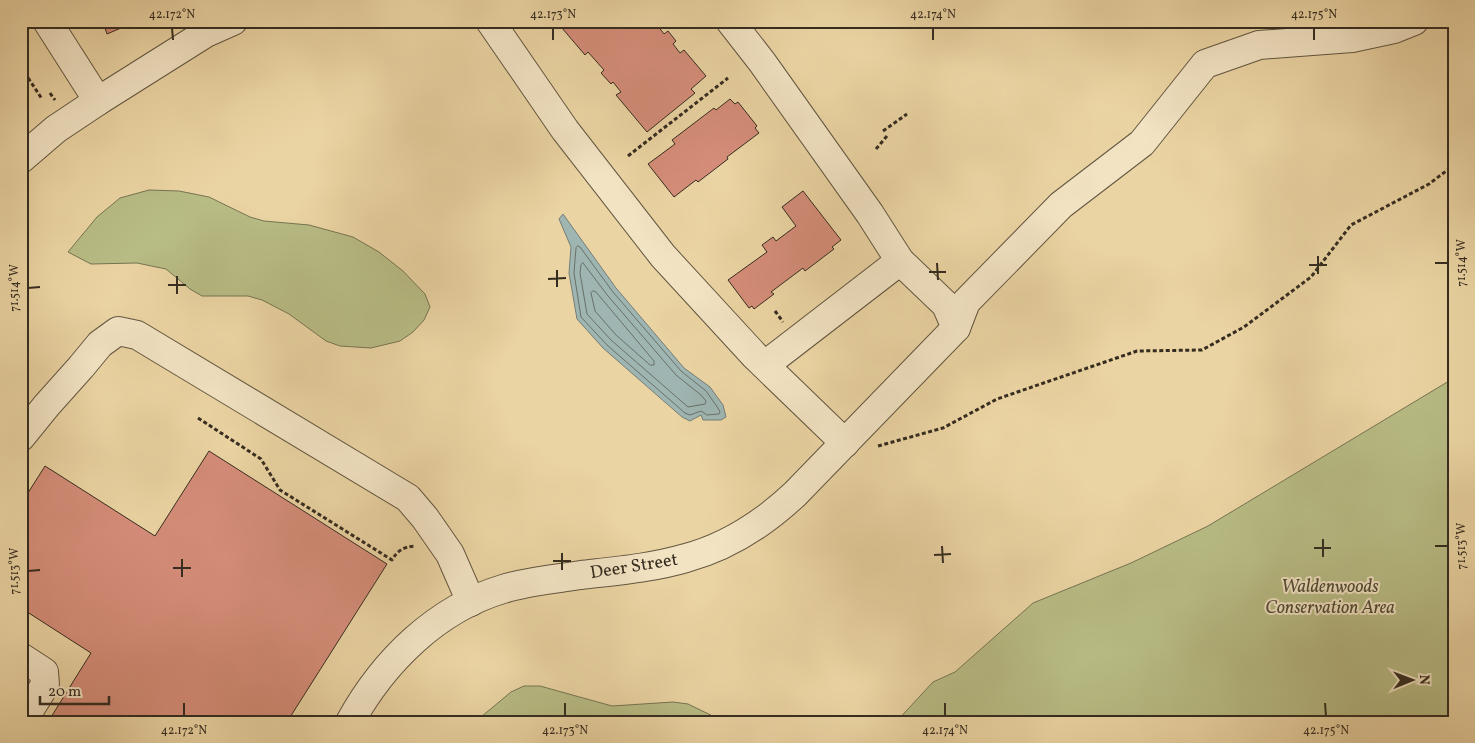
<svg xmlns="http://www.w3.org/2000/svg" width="1475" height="743" font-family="Vollkorn,serif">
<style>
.green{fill:#b8bc85;stroke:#767452}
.water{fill:#9eb5b2;stroke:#747e78}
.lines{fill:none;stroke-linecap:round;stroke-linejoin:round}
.shore{stroke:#6a7069;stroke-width:1}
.building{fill:#d58d79;stroke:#352c20}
.minor-casing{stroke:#625641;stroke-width:30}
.path{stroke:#352c20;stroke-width:3;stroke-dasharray:4 2.5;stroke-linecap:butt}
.minor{stroke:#f2e3c3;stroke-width:28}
.ticks{fill:none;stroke:#352c20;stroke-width:2}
.labels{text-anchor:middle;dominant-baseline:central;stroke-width:4;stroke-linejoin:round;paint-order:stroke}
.street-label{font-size:18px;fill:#352c20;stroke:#f2e3c3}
.park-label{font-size:18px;font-style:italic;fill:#4f4934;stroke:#f2e3c3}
.neatline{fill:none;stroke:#352c20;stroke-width:2}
.ticks-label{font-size:12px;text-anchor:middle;fill:#352c20}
</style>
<rect width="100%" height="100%" fill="#ebd4a3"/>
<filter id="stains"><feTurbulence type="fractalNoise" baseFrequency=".004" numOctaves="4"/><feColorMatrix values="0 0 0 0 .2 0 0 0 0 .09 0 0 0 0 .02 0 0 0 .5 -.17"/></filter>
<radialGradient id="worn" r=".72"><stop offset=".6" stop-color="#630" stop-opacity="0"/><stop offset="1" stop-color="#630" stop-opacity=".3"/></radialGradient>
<g class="green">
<polygon points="149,190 179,191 209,197 250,217 264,221 309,225 353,237 379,252 403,271 425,294 430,307 424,320 413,332 400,341 371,348 340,346 326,341 289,314 262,300 248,296 202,296 190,289 166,269 137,263 91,264 68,252 97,217 120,198"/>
<polygon points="1454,378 1454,722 896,722 933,682 955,672 1033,603 1131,563 1208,526"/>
<polygon points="524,686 540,686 612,706 673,702 688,704 725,722 475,722 511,692"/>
</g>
<polygon class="water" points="563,214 616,288 684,368 710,387 723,405 726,417 721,420 703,420 701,415 690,421 682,417 603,348 577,319 569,273 571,247 559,219"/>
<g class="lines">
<g class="shore">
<polygon points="578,246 580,247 613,292 681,371 706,391 718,408 720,412 719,414 707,415 701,411 690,415 685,413 607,345 581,317 574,273 576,248"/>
<polygon points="583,263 608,296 676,375 701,395 706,401 705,404 688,407 611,340 587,314 580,273 581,265"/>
<polygon points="593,291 596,292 654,361 654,365 650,365 616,335 595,311 591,293"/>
</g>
</g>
<g class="building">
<polygon points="96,21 135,21 135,22 107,34 104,25 99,27"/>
<polygon points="556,21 656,21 655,22 664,34 668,31 676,41 673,44 680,53 684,50 706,76 691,89 695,93 647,132 616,95 621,92 613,82 611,84 601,73 604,70 588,52 585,55"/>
<polygon points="730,99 735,104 738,102 757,126 755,128 759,133 727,157 728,159 698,182 696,180 674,197 648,164 675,144 672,140 714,108 716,110"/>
<polygon points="803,191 841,240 832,247 834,249 805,271 803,268 771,292 774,294 754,309 752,306 749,308 728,280 767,252 762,245 773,237 776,241 796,226 782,207"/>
<polygon points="209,451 387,564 287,722 48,722 91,653 21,608 21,504 45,466 155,536"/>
</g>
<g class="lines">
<g class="minor-casing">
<g id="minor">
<polyline points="47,21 98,101"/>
<polyline points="490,21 565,130 663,256 755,356 845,443"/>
<polyline points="730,21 762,62 870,214 900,261 946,305 956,328"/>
<polyline points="21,159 56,129 98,101 206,33 233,21"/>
<polyline points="765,365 900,261"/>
<polyline points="21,437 47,405 81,367 100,344 118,331 137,335 408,498 425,518 450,554 471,602"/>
<polyline points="21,657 44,672 45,685 22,722"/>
<path d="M350 722C383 662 436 609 503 589 528 581 555 579 581 575 616 571 652 568 686 558 727 547 764 523 795 494L956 328 966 302 1061 205 1142 143 1205 64 1259 45 1352 38 1394 29 1414 21"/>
</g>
</g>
<g class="path">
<polyline points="21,67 42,99"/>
<polyline points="50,93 55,100"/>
<polyline points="883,131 907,114"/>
<polyline points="876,149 887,136"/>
<polyline points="628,156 728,78"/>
<polyline points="775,311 783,322"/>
<path d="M198 418 261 459 280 490 392 560C398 550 403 547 415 546"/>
<polyline points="878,446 943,428 997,399 1137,351 1202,350 1244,327 1311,277 1351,225 1429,184 1454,165"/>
</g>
<use href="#minor" class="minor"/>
</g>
<path class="ticks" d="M172 28 173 40M553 28V40M933 28V40M1314 28V40M1318 256V274M937 263 938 280M1435 263H1448M1309 265H1327M557 270V287M929 272H946M177 276V294M548 279 566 278M168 285H186M28 288 40 287M1323 539V557M942 546 943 563M1435 546H1448M1314 548H1331M562 553V570M934 555 951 554M182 559V577M553 561H571M173 568H191M28 571 40 570M184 703V716M565 703V716M945 703V716M1325 703 1326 716"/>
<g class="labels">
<g class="street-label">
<text transform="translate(634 567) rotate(-9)">Deer Street</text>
</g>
<g class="park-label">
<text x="1330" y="587">Waldenwoods<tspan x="1330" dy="21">Conservation Area</tspan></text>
</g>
</g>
<rect width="1475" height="743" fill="none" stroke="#ebd4a3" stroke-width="55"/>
<g transform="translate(1412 680) rotate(89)" stroke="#f2e3c3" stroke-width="4" paint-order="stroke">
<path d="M0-4L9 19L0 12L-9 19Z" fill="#352c20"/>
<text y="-8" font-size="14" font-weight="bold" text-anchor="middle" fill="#352c20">N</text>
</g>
<path d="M40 696v8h69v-8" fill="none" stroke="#352c20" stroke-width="2.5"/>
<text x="48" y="696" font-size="15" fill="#352c20" stroke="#f2e3c3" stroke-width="4" paint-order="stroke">20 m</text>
<rect x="28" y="28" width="1420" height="688" class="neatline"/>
<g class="ticks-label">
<text x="172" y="18">42.172°N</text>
<text x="553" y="18">42.173°N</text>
<text x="933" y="18">42.174°N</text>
<text x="1314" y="18">42.175°N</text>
<text transform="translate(1461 263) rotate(-90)" y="4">71.514°W</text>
<text transform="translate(14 288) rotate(-90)" y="4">71.514°W</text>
<text transform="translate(1461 546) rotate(-90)" y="4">71.513°W</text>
<text transform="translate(14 571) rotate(-90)" y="4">71.513°W</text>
<text x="184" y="734">42.172°N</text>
<text x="565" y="734">42.173°N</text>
<text x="945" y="734">42.174°N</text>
<text x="1326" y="734">42.175°N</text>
</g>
<rect width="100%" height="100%" filter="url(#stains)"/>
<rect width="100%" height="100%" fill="url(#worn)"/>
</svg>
